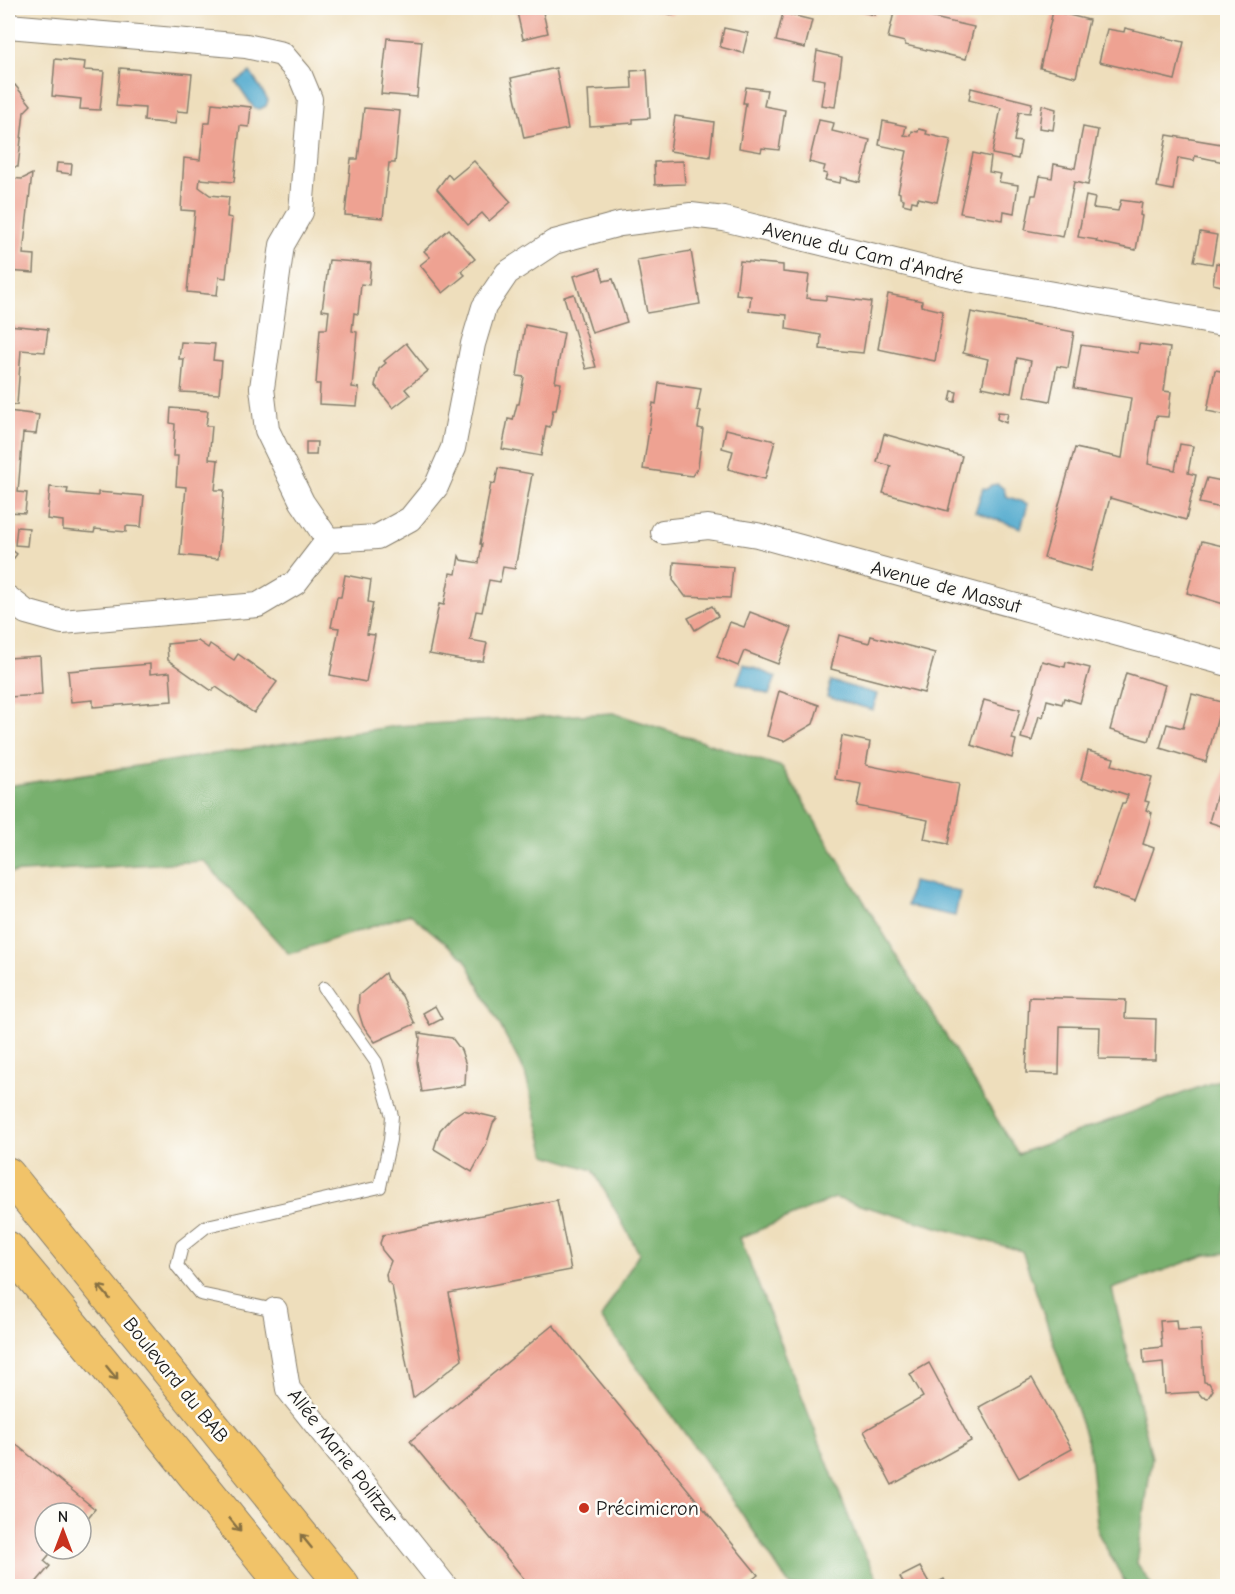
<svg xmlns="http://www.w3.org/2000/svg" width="1235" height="1594" font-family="'Comic Neue',sans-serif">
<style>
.forest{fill:#78b06e;stroke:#4a6645;stroke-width:1.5}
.water{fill:#50a9cd;stroke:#366274;stroke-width:1.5}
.building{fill:#eea292}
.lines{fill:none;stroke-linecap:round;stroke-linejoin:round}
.lane-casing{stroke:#857d6c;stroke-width:14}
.street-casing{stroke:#857d6c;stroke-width:26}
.primary-casing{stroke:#857d6c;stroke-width:35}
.lane{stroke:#fff;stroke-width:12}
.street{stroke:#fff;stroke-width:24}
.primary{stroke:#f1c369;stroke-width:33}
.oneway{stroke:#867042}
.poi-dot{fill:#c8321e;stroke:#fdfcf7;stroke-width:2}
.labels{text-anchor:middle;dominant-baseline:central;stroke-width:5;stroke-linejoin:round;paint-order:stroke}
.street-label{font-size:20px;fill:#1c1c1c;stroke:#fdfcf7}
.poi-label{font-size:20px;fill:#1c1c1c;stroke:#fdfcf7;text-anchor:start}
</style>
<rect width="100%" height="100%" fill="#fdfcf7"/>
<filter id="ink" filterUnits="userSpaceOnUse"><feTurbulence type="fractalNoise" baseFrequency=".0167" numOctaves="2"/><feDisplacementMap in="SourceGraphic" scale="12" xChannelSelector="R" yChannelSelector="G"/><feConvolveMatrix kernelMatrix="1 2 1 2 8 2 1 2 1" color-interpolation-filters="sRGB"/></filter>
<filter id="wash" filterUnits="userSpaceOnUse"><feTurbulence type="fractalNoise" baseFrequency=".008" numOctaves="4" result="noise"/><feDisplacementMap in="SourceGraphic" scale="24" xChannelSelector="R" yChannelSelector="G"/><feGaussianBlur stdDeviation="1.35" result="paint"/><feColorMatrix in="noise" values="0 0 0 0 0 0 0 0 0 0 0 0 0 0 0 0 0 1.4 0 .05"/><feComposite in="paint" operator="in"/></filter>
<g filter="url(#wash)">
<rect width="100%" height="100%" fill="#eedebc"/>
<polygon class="forest" points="613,713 782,767 1018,1154 1227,1077 1227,1253 1206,1255 1112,1289 1152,1458 1137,1563 1152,1586 1127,1586 1098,1533 1089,1446 1022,1251 835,1198 740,1238 858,1541 881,1586 790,1586 726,1490 601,1318 639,1253 593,1170 546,1155 525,1073 465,959 410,914 289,954 204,861 8,873 8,786 396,726"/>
<g class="water">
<polygon points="250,72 268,100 266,106 260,109 254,108 236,82"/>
<polygon points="998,484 1004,489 1006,496 1028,504 1021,528 975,512 983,488 987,489 991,485"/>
<polygon points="744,664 776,677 769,695 737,683"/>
<polygon points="831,681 877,694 873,710 827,697"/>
<polygon points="912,882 960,892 955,916 907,906"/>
</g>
<g id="blocks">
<g class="building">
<polygon points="516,8 542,8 548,33 523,39"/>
<polygon points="655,8 674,8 673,15 655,10"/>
<polygon points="845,8 877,8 875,15"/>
<polygon points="895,8 928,8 925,16 974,27 966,59 905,45 905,42 888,38"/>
<polygon points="1053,11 1089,20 1076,77 1040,68"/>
<polygon points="783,13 812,20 805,48 776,41"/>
<polygon points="724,28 748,33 743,53 720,47"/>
<polygon points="1125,28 1184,42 1175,80 1099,62 1107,29 1124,32"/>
<polygon points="387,38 422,41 417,97 381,94"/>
<polygon points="817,51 842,57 835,107 821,105 825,80 813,78"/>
<polygon points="55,59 85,62 84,70 104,71 100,110 80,109 81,99 52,96"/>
<polygon points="120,68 192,74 188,112 177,111 175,124 144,121 145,108 116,106"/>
<polygon points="556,68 568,129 524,138 511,78"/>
<polygon points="647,70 650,118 633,119 633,123 590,126 588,90 632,88 631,71"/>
<polygon points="15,85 31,105 24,112 18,167 13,167 12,172 8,172 8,88"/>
<polygon points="746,87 767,90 764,106 785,110 779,150 762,148 761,152 739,148 746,103 743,103"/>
<polygon points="971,88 1032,103 1030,113 1019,112 1014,141 1021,142 1018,159 992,154 1001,108 969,100"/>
<polygon points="212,103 251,107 249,127 240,126 234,182 200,179 199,187 210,195 229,197 227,217 232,218 226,278 219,277 217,295 187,292 195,211 181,210 184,158 200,160 204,123 210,123"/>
<polygon points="1042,105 1056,109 1053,130 1039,128"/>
<polygon points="364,108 400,111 395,163 389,163 383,218 345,215 351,159 358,159"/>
<polygon points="675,116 714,122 710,157 670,151"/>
<polygon points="819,120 834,123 832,131 870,140 860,182 841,177 840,183 825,180 827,174 823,173 825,166 809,162"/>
<polygon points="883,121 906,126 904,135 911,136 912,131 918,132 919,129 927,131 926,134 951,140 937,202 918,198 917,202 912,201 911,206 903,204 904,199 900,198 900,193 898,192 907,151 879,145"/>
<polygon points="1083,127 1098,130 1088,185 1074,182 1063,237 1025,230 1032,195 1036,195 1040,176 1052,178 1054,164 1075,168"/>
<polygon points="1167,135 1227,145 1227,172 1223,171 1224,162 1195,156 1194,161 1178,158 1173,190 1157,187"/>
<polygon points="973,153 991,157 989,172 1001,174 999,182 1018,185 1014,213 1004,211 1003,220 960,213"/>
<polygon points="474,161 511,202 489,221 482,213 468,225 437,189 448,174 452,179"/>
<polygon points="683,161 685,184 655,185 654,162"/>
<polygon points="57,163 72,164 71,174 56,172"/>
<polygon points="32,174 23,254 35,255 34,273 8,271 8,178 22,179"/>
<polygon points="1086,196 1095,198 1093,208 1102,209 1118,211 1121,200 1142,203 1140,215 1142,216 1136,250 1096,242 1097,240 1078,237"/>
<polygon points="449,229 475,259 461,271 465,275 443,293 420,265 430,257 424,251"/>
<polygon points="1200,232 1217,235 1212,264 1194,261"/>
<polygon points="691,251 700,304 647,313 637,260"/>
<polygon points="329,260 371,263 369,285 361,284 358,314 354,313 352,331 357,332 352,387 359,388 357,406 319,404 320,384 316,384 320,329 327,329 329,311 322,310"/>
<polygon points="740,261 783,265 783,272 809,275 806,298 826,300 826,296 871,302 863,353 820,349 821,335 786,329 787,315 749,311 751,296 736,294"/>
<polygon points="1216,263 1225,265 1222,286 1213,284"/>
<polygon points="600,268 604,281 613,279 627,322 592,333 574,276"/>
<polygon points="574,294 596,367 586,369 564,297"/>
<polygon points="888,294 922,301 921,306 943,311 935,361 878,349"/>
<polygon points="971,312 1074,332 1068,368 1057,366 1050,401 1024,396 1031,361 1017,358 1011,393 982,387 988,359 963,353"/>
<polygon points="8,325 48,329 45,352 21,350 17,405 8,404"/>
<polygon points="525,325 564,333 555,382 561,383 556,410 553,410 550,427 546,426 541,456 502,449 508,419 513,420 517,404 519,404 524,377 517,376"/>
<polygon points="181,342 215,344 213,360 222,361 219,394 181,392 184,359 179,359"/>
<polygon points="406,343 428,371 405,389 410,395 393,408 375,385 379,369 386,363 384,361"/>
<polygon points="1139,344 1170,348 1164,391 1171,392 1168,417 1156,416 1148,464 1175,470 1180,444 1193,446 1188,473 1196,475 1186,520 1110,498 1091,571 1044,558 1075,448 1122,458 1131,398 1074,388 1081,345 1138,353"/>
<polygon points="1215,370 1227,372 1227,415 1207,411"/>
<polygon points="659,383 701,389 697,410 701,411 698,428 703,429 698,467 692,476 643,469 653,403 656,404"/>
<polygon points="952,391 957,392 955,402 950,401"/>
<polygon points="171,408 208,411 206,426 212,426 209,459 218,460 215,490 224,490 218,559 180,555 186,487 176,486 178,456 173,456 175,424 170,423"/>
<polygon points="8,411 39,415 36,434 23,433 18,492 27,493 25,513 8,512"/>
<polygon points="998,412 1008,413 1006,423 997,419"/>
<polygon points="726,429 775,441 765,479 728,469 733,451 722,448"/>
<polygon points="884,434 962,456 948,511 883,493 891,466 877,462"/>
<polygon points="306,442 317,442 316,455 306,455"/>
<polygon points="498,468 532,474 515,569 503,567 500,582 489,580 482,612 476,611 470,640 487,643 483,661 467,661 429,654 439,604 444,605 450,573 456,574 459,556 461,560 479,563 482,544 480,544 491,483 495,484"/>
<polygon points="1207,478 1227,482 1221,508 1199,503"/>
<polygon points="50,487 68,489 67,493 98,496 98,492 144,496 141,527 126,526 126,532 95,529 94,533 63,530 63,521 47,519"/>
<polygon points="17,527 29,528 27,546 15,545"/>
<polygon points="1202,541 1227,547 1227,605 1187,593"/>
<polygon points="8,547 17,554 11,562 8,559"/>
<polygon points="674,562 733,567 730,598 685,596 673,580"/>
<polygon points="345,575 371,580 368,602 373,603 367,634 375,635 366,682 330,675 339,628 331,627 337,597 341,597"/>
<polygon points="712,606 718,616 695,630 688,618"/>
<polygon points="750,612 792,628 778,664 744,651 738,666 717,657 730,622 744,627"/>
<polygon points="839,635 869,643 871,636 935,653 924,693 831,669"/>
<polygon points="198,641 208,648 210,644 234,660 238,654 277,682 254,713 216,687 212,691 168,660 167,644"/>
<polygon points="40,656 42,695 8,697 8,658"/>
<polygon points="1042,661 1065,667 1066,662 1090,668 1080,703 1064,698 1062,704 1047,700 1043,717 1039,716 1032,741 1021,738"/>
<polygon points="150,664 150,674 170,672 172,701 93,707 93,700 71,702 68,671"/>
<polygon points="1126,673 1165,685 1149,741 1110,730"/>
<polygon points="779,691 819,705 813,724 784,741 767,736"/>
<polygon points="1192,694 1222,702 1206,762 1160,748 1167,724 1183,728"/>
<polygon points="984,700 1020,710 1012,739 1016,740 1012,758 971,745"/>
<polygon points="842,736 870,742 866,765 959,784 948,844 924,839 928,820 857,806 861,784 835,779"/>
<polygon points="1088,751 1114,758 1112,765 1152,777 1145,801 1149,802 1146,810 1152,813 1143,844 1154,848 1135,901 1094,887 1122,803 1125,803 1128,795 1081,780"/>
<polygon points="1227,759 1227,828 1209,822"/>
<polygon points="385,973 387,979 402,996 415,1024 375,1042 363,1026 358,1010 359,995"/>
<polygon points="1029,997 1126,1000 1125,1018 1156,1019 1155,1060 1099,1059 1100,1027 1060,1026 1059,1074 1026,1073"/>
<polygon points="435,1006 442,1019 430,1025 423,1013"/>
<polygon points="419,1033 452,1038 461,1050 466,1065 465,1085 422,1092 417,1062 420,1038"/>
<polygon points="463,1110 497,1118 493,1123 486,1146 472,1172 434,1149 440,1130 451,1118"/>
<polygon points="557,1200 571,1270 449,1293 462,1360 413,1398 392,1286 393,1287 387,1281 386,1274 391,1261 382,1250 380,1243 383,1235"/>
<polygon points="1176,1320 1177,1330 1201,1329 1204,1382 1209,1383 1213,1390 1208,1398 1202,1397 1198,1392 1165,1394 1163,1362 1144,1364 1143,1349 1162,1347 1160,1321"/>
<polygon points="553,1325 758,1575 744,1586 530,1586 410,1441"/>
<polygon points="929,1363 971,1441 892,1485 864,1431 923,1397 910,1374"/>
<polygon points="1032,1378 1072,1449 1019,1478 979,1407"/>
<polygon points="8,1438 95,1509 81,1526 81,1513 45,1513 45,1549 54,1549 44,1561 50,1566 33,1586 8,1586"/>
<polygon points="920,1567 931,1586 944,1579 948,1586 905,1586 900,1577"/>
</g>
</g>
</g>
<g filter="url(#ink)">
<use href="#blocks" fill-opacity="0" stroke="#857d6c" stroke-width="1.5"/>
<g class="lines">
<g class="lane-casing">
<polyline id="lane" points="275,1310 200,1294 177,1266 182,1246 207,1226 380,1187 390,1140 392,1116 376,1062 324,988"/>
</g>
<g class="street-casing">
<g id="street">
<polyline points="8,26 246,46 282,54 300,75 310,99 301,212 282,245 262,388 267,430 302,502 328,540"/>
<polyline points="663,532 708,527 757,535 1228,664"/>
<polyline points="8,598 26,612 62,622 258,605 295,583 328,540 377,537 410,519 436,487 453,448 473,344 484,307 507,273 554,242 620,224 691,215 724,219 968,279 1228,325"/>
<polyline points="275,1310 288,1389 445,1586"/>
</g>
</g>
<g class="primary-casing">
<g id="primary">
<polyline points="8,1174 343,1586"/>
<polyline points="8,1248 102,1361 284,1586"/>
</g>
</g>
<use href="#lane" class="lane"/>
<use href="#street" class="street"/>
<use href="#primary" class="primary"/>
</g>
<defs><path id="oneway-shaft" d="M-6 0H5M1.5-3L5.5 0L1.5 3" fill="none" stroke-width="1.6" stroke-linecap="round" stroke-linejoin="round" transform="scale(1.5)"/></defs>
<g class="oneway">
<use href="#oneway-shaft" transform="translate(104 1292) rotate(-130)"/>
<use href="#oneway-shaft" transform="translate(112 1373) rotate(51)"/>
<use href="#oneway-shaft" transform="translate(235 1525) rotate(51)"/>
<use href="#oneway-shaft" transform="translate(306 1541) rotate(-129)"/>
</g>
</g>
<circle class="poi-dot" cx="584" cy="1508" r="6"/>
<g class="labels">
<g class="street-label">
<text transform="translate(863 253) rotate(14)">Avenue du Cam d'André</text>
<text transform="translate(946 587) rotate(15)">Avenue de Massut</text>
<text transform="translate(176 1380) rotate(51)">Boulevard du BAB</text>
<text transform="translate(343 1456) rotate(52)">Allée Marie Politzer</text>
</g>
<g class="poi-label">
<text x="596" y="1508">Précimicron</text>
</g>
</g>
<rect width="1235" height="1594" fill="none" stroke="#fdfcf7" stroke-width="30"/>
<g transform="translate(63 1531)"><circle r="28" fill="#fdfcf7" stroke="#a3a29f" stroke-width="1.5"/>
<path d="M0-4.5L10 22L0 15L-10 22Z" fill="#c8321e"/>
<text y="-9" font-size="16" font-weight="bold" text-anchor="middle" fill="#1c1c1c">N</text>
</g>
</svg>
